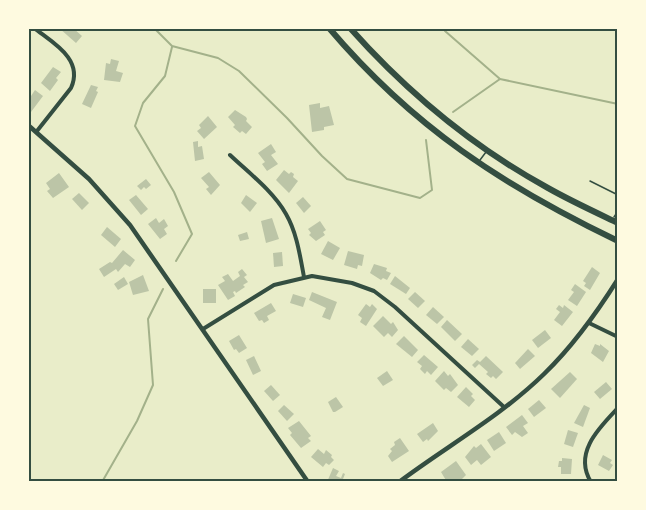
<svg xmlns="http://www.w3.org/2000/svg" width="646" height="510" font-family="Quicksand,sans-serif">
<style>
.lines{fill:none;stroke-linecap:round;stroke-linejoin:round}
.stream{stroke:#a3b18a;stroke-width:2}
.building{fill:#bcc5a7}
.service{stroke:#344e41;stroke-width:1.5}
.minor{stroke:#344e41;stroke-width:4}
.tertiary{stroke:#344e41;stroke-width:4.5}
.trunk{stroke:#344e41;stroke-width:6}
.neatline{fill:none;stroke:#344e41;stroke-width:2}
</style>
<rect width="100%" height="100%" fill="#e9edc9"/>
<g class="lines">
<g class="stream">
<polyline points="154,28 172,46 218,58 239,71 287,118 322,156 347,179 420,198 432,190 426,140"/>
<polyline points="445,28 445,31 500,79 618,104"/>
<polyline points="172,47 165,76 143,103 135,126 174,192 192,234 176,261"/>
<polyline points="453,112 500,79"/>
<polyline points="102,482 137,421 153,385 148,319 163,289"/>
</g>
</g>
<g class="building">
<polygon points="59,28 73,28 82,36 76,43"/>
<polygon points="111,59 119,61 116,71 123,73 120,82 104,80 106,63 110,64"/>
<polygon points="53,67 61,72 56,78 58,80 50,91 41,83"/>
<polygon points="91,85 98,87 96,91 98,92 91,108 82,104"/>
<polygon points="35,90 43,96 28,116 28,94 31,96"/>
<polygon points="320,103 320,108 329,106 334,125 324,127 324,130 312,132 309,105"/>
<polygon points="235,110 246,117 247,119 246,121 252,127 246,134 242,131 240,133 233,127 235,125 228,117"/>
<polygon points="208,116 217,127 204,139 197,131 201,128 199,125"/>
<polygon points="198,141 198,147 202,146 204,159 195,161 193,142"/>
<polygon points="271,144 276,152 271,155 278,164 267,171 262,164 265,162 258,153"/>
<polygon points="284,170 289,174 291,172 294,174 293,177 298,181 289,193 276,180"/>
<polygon points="209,172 220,185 211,195 206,189 209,187 201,178"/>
<polygon points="59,173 69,187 53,198 47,191 50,189 46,183"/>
<polygon points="146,179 151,185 146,189 144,187 141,190 137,186"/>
<polygon points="79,193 89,203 82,210 72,199"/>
<polygon points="136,195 148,209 141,215 129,200"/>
<polygon points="246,195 257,203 250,212 241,203"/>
<polygon points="303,197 311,206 304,213 296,203"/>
<polygon points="156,218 159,223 164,219 168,226 164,229 167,234 160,239 148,224"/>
<polygon points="272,218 279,239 266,243 261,221"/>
<polygon points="320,221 326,230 323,232 325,235 316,241 309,235 311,233 308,229"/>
<polygon points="107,227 121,239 115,247 101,235"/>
<polygon points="247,232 249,239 240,241 238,235"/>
<polygon points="328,241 340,248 333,260 321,254"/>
<polygon points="123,250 135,260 130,267 125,264 118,272 116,269 104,277 99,269 110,262 112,263"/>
<polygon points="348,251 364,255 362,266 358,265 357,269 344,265"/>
<polygon points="282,252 283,266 274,267 273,253"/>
<polygon points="374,264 387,268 386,271 391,273 387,280 383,278 381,280 370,273"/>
<polygon points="592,267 600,273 590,290 584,286 586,283 583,281"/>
<polygon points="242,269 247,275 244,277 248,282 243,285 245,287 236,293 235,291 233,292 235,296 228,300 218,285 225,281 222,277 228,274 233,281 240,276 238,272"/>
<polygon points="143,275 149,291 133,295 129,282"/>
<polygon points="395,276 410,288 406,294 390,284"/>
<polygon points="124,277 128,284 118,290 114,284"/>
<polygon points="575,284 586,292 577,306 568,300 574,292 571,290"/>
<rect x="203" y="289" width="13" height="14"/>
<polygon points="312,292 337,302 330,320 322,317 326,308 309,300"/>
<polygon points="415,292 425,301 418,308 408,299"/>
<polygon points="293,294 306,298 303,307 290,303"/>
<polygon points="271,303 276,311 267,316 269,320 264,323 262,320 259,321 254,313"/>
<polygon points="366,304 370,307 372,304 377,309 366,326 360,322 362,318 358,315"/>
<polygon points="559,305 563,308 564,305 573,312 562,326 554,320 560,312 556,309"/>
<polygon points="433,307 444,317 437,324 426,315"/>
<polygon points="383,316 391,324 393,322 398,330 392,337 388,333 384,337 373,326"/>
<polygon points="447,320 462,334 455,341 441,327"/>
<polygon points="545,330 551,338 538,348 532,340"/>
<polygon points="239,335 247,348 239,353 236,349 234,350 229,341"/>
<polygon points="404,336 418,350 412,357 396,344"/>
<polygon points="468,339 479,349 472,356 461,347"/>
<polygon points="595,344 600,346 600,344 609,351 603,362 591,353"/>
<polygon points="528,349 535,356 520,369 515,363"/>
<polygon points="424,355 438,367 431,375 427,371 425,374 420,369 422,366 417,362"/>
<polygon points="254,356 261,371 253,375 246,360"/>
<polygon points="486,356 503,372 496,379 493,376 491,378 486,374 488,372 479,364 475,368 472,365 477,360 480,362"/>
<polygon points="387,371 393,380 383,386 377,378"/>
<polygon points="444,371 448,376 450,374 458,385 451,392 446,388 444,390 435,381"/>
<polygon points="570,372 577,379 560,398 551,389"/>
<polygon points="606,382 612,389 600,399 594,392"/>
<polygon points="271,385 280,395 273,401 264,391"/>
<polygon points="466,387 473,394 471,396 475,400 469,407 457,397"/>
<polygon points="336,397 343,407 335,412 333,412 328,402"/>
<polygon points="539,400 546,408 534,417 528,409"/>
<polygon points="284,405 294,414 287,421 278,411"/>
<polygon points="584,405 590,408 583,427 574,423"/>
<polygon points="522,415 528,423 523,426 528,433 522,437 515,432 512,435 506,427"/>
<polygon points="299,421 311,436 308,438 311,441 301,448 290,435 292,433 288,428"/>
<polygon points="433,423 438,431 428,441 427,439 423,442 417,434"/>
<polygon points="568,430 578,433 573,447 564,444"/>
<polygon points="499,432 506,443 494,451 487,440"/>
<polygon points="400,438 409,451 392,462 388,456 392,451 390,449 395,445 394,442"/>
<polygon points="481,444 491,457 481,465 477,460 471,465 465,457 474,446 476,448"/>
<polygon points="318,449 324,454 326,450 332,455 331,457 334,460 329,465 326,463 323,467 311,457"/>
<polygon points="603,455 612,460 610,463 613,465 609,471 598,465"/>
<polygon points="562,458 572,459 571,474 561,474 561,467 558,467 559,461 562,461"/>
<polygon points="456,461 466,475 459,482 447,482 441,472"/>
<polygon points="333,468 339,471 336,476 341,478 343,473 345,474 343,479 349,482 327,482"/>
</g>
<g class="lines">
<g class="service">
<polyline points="480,160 486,152"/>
<polyline points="590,181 618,195"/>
<polyline points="614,217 618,211"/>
</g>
<g class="minor">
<path d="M34 28C53 43 84 59 71 88L37 131"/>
<path d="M230 155C249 173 273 191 286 214 297 233 300 256 304 277"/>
<polyline points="589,323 618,337"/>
<polyline points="203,329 274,285 312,276 352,283 374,291 395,307 504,407"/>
<path d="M591 482C573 453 599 428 618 408"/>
</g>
<g class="tertiary">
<polyline points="28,125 89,179 130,225 308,482"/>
<path d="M399 482C447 446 501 416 544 374 573 346 596 314 618 279"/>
</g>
<g class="trunk">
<path d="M329 28C413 127 502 185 618 241"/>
<path d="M350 28C407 92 473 147 548 188 571 201 595 212 618 223"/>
</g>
</g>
<rect width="646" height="510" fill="none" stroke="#fefae0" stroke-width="60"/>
<rect x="30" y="30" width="586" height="450" class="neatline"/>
</svg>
